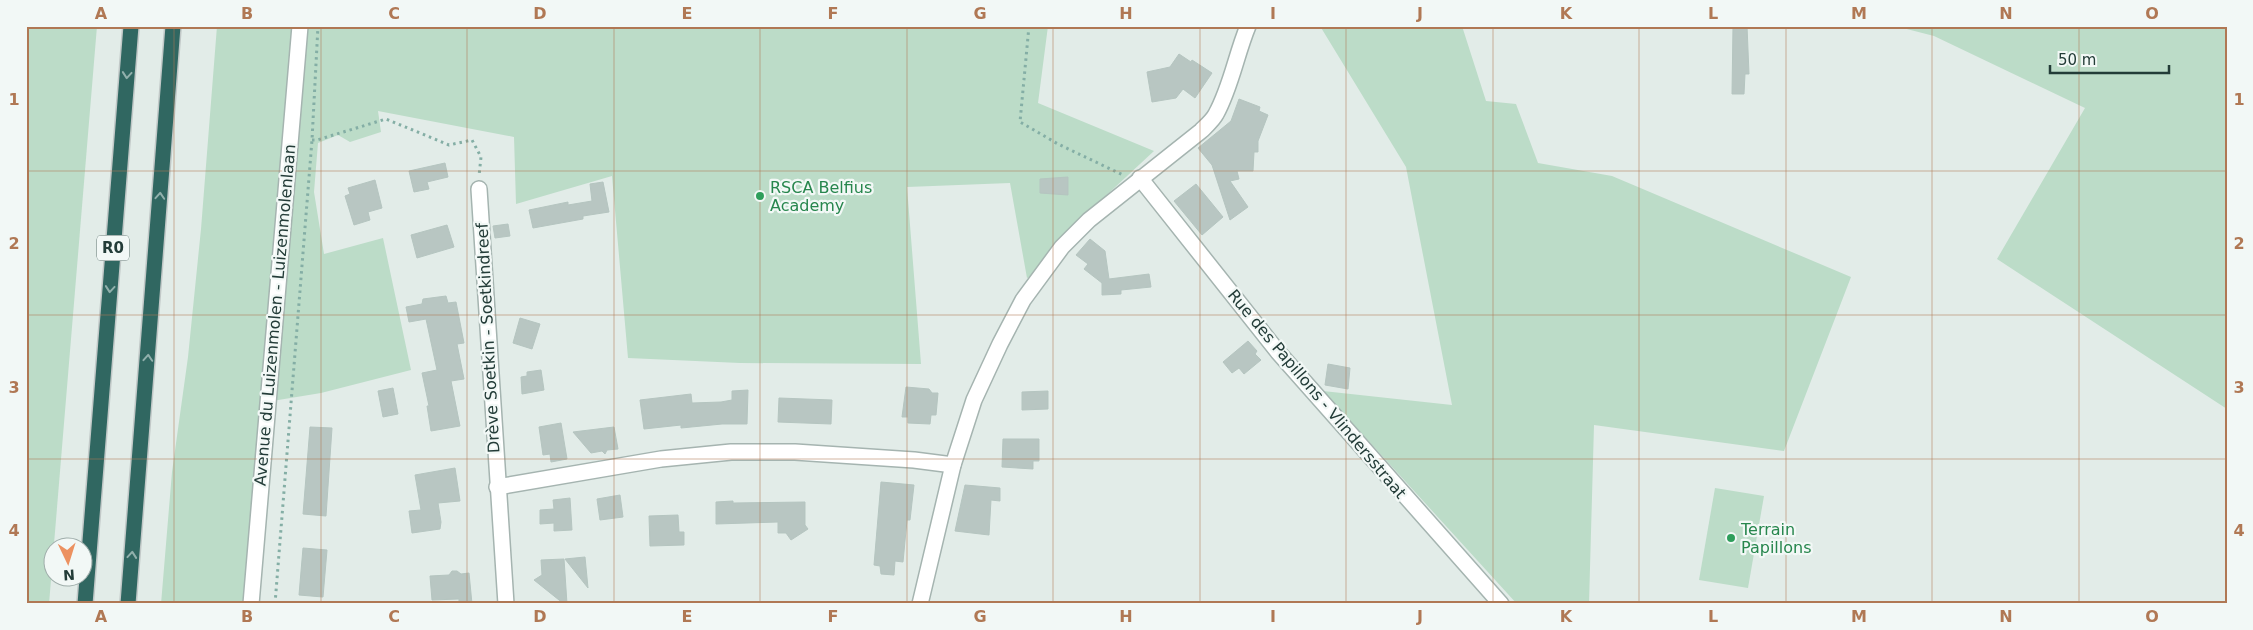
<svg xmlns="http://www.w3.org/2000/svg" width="2253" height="630" font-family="'DejaVu Sans',sans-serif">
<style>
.green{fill:#bcdcc8}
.building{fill:#b8c6c2;stroke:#b5c5c0}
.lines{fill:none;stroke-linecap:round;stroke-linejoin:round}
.minor-casing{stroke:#a5b4b0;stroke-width:18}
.tertiary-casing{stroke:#a5b4b0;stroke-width:18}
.motorway-casing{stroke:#c1c8c7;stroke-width:18}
.path{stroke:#84aea5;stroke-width:3;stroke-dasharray:2.5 4;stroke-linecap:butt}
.minor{stroke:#fff;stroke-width:15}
.tertiary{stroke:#fff;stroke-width:15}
.motorway{stroke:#306761;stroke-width:15}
.oneway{stroke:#91b0ac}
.grid{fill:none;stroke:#b07854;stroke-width:1;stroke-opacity:0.55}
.leisure-dot{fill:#2e9e5b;stroke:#f2f8f6;stroke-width:2}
.labels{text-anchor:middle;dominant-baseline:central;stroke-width:4.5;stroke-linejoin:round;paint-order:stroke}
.shield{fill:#f2f8f6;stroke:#617471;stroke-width:1}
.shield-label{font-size:15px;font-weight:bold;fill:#233c38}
.leisure-label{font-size:16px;fill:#27864d;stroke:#f2f8f6;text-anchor:start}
.street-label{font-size:16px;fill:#233c38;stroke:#f2f8f6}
.neatline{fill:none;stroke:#b07854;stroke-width:2}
.grid-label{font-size:16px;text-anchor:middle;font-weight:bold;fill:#b07854}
</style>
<rect width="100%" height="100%" fill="#e2ece8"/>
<g class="green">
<polygon points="26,26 97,26 49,604 26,604"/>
<polygon points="217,26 1048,26 1038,103 1154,151 1070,229 1034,275 1027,278 1010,183 907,187 921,364 740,363 628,358 612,176 516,204 514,137 378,111 381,132 350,142 338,135 318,143 314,192 324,254 383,238 411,370 321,393 260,403 245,604 161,604 172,472 188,357 201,229"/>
<polygon points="1320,26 1462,26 1486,101 1516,104 1538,163 1612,176 1851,277 1784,451 1594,425 1589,604 1517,604 1323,391 1452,405 1406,167"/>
<polygon points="1895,26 2227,26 2227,409 1997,259 2085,108 1934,36"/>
<polygon points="1715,488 1764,496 1748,588 1699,580"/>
</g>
<g class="building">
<polygon points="1733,26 1747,26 1749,74 1745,74 1744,94 1732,94"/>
<polygon points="1179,54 1191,62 1192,60 1212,73 1195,98 1183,89 1176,98 1152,102 1147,72 1170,67"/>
<polygon points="1239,99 1260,107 1259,111 1268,115 1258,141 1258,152 1254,152 1253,171 1237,171 1239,179 1230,181 1248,207 1230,220 1212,165 1198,148 1231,121"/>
<polygon points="445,163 448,177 427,182 429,189 414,192 409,171"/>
<polygon points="1068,177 1068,195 1040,193 1040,179"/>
<polygon points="375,180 382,208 368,212 370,220 354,225 345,196 350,194 348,188"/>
<polygon points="603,182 609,212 583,216 583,219 533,228 529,210 568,202 568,205 592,201 590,184"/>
<polygon points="1196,184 1223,217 1202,235 1174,201"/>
<polygon points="508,224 510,236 495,238 493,226"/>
<polygon points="447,225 454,247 417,258 411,235"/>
<polygon points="1090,239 1105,251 1109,279 1149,274 1151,287 1121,290 1121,294 1102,295 1102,283 1084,269 1088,264 1076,255"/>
<polygon points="446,296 448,303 456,302 464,343 457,344 464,379 451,381 460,426 431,431 427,406 429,406 422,373 437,370 426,319 409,322 406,307 422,304 423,299"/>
<polygon points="520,318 540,324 532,349 513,343"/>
<polygon points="1248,341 1257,351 1255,354 1261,360 1244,374 1239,368 1232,373 1223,362"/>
<polygon points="1328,364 1350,368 1348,389 1325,385"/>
<polygon points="541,370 544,390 522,394 521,377 527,376 527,372"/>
<polygon points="906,387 929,389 932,393 938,393 936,415 931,415 930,424 908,423 908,417 902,417"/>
<polygon points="393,388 398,414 383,417 378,391"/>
<polygon points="748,390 747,424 722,424 681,428 681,425 644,429 640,400 691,394 692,403 721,402 732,400 732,391"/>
<polygon points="1048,391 1048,409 1022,410 1022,392"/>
<polygon points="779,398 832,400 831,424 778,422"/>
<polygon points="561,423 567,459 551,462 550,454 543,455 539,427"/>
<polygon points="310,427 332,428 326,516 303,514"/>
<polygon points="614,427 618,449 607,450 605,454 602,451 591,453 573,432"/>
<polygon points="1003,439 1039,439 1039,461 1033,461 1033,469 1002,467"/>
<polygon points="455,468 460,501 438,503 441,522 440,529 412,533 409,511 421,510 415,475"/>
<polygon points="881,482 914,485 910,520 907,520 903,562 895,561 894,575 881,574 880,566 874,565"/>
<polygon points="965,485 1000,488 1000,501 991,500 989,535 955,531"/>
<polygon points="620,495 623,517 600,520 597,499"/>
<polygon points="570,498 572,530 554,531 554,523 540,524 540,510 554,509 553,500"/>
<polygon points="733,501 733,503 805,502 805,525 808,529 791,540 786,533 778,533 778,522 716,524 716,502"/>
<polygon points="678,515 679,532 684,532 684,545 650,546 649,516"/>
<polygon points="303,548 327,550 323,597 299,595"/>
<polygon points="585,557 588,588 565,559"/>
<polygon points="564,559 567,604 564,604 534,580 542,575 541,560"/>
<polygon points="452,571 457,571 461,574 469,573 472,604 459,604 459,599 432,600 430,576 449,575"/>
</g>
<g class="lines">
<g class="minor-casing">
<g id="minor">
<polyline points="1140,178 1278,352 1501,604"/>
<polyline points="479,189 506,604"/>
<polyline points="497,487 661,459 731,452 795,452 914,460 953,465"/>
<path d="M920 604 953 465 974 400 1000 344 1023 300 1062 247 1089 220 1201 131C1206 126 1213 120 1216 114 1231 87 1236 55 1248 26"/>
</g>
</g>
<g class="tertiary-casing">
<polyline id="tertiary" points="251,604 300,26"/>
</g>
<g class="motorway-casing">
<g id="motorway">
<polyline points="85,604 131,26"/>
<polyline points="128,604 173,26"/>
</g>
</g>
<g class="path">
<polyline points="1029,26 1020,122 1058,144 1123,175"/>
<polyline points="312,140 317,140 386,119 449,145 472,140 481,157 479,176"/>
<polyline points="275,604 312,140 318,26"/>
</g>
<use href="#minor" class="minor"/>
<use href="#tertiary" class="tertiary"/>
<use href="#motorway" class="motorway"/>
</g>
<defs><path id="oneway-chevron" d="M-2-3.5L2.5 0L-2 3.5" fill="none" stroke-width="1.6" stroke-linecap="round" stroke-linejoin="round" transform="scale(1.25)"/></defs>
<g class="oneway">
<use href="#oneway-chevron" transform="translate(127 75) rotate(95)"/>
<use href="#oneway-chevron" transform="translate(160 196) rotate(-86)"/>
<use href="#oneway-chevron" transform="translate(110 289) rotate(95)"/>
<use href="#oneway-chevron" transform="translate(148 358) rotate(-86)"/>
<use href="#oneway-chevron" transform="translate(132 555) rotate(-85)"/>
</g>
<path class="grid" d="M174 26V604M321 26V604M467 26V604M614 26V604M760 26V604M907 26V604M1053 26V604M1200 26V604M1346 26V604M1493 26V604M1639 26V604M1786 26V604M1932 26V604M2079 26V604M26 171H2227M26 315H2227M26 459H2227"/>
<g class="leisure-dot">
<circle cx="760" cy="196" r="5"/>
<circle cx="1731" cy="538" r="5"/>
</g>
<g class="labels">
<rect class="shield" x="97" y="235.5" width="32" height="25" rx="4"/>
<g class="shield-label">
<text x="113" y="248">R0</text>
</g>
<g class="leisure-label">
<text x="770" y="187">RSCA Belfius<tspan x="770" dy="18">Academy</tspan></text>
<text x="1741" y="529">Terrain<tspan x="1741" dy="18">Papillons</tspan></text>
</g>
<g class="street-label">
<text transform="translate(275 315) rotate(-85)">Avenue du Luizenmolen - Luizenmolenlaan</text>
<text transform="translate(488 338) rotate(-93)">Drève Soetkin - Soetkindreef</text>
<text transform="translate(1317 394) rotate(50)">Rue des Papillons - Vlindersstraat</text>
</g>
</g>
<rect width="2253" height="630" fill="none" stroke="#f2f8f6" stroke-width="55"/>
<g transform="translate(68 562) rotate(176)"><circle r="24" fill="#f2f8f6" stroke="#9fadaa"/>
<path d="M0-4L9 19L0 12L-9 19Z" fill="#ec9160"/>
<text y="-8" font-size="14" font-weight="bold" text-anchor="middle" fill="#233c38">N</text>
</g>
<path d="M2050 65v8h119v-8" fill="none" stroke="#233c38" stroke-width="2.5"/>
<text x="2058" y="65" font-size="15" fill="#233c38" stroke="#f2f8f6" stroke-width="4" paint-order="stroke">50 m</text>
<rect x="28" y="28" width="2198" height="574" class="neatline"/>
<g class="grid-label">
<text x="101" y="19">A</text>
<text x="247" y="19">B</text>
<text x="394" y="19">C</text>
<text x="540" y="19">D</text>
<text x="687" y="19">E</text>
<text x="833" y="19">F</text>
<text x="980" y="19">G</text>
<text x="1126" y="19">H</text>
<text x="1273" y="19">I</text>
<text x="1420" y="19">J</text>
<text x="1566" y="19">K</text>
<text x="1713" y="19">L</text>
<text x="1859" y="19">M</text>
<text x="2006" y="19">N</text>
<text x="2152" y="19">O</text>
<text x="14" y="105">1</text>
<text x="2239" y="105">1</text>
<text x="14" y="249">2</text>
<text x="2239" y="249">2</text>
<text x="14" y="393">3</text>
<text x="2239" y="393">3</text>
<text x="14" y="536">4</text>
<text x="2239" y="536">4</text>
<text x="101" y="622">A</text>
<text x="247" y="622">B</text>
<text x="394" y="622">C</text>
<text x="540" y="622">D</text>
<text x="687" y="622">E</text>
<text x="833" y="622">F</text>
<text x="980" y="622">G</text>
<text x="1126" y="622">H</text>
<text x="1273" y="622">I</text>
<text x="1420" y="622">J</text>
<text x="1566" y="622">K</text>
<text x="1713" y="622">L</text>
<text x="1859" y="622">M</text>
<text x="2006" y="622">N</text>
<text x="2152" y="622">O</text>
</g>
</svg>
